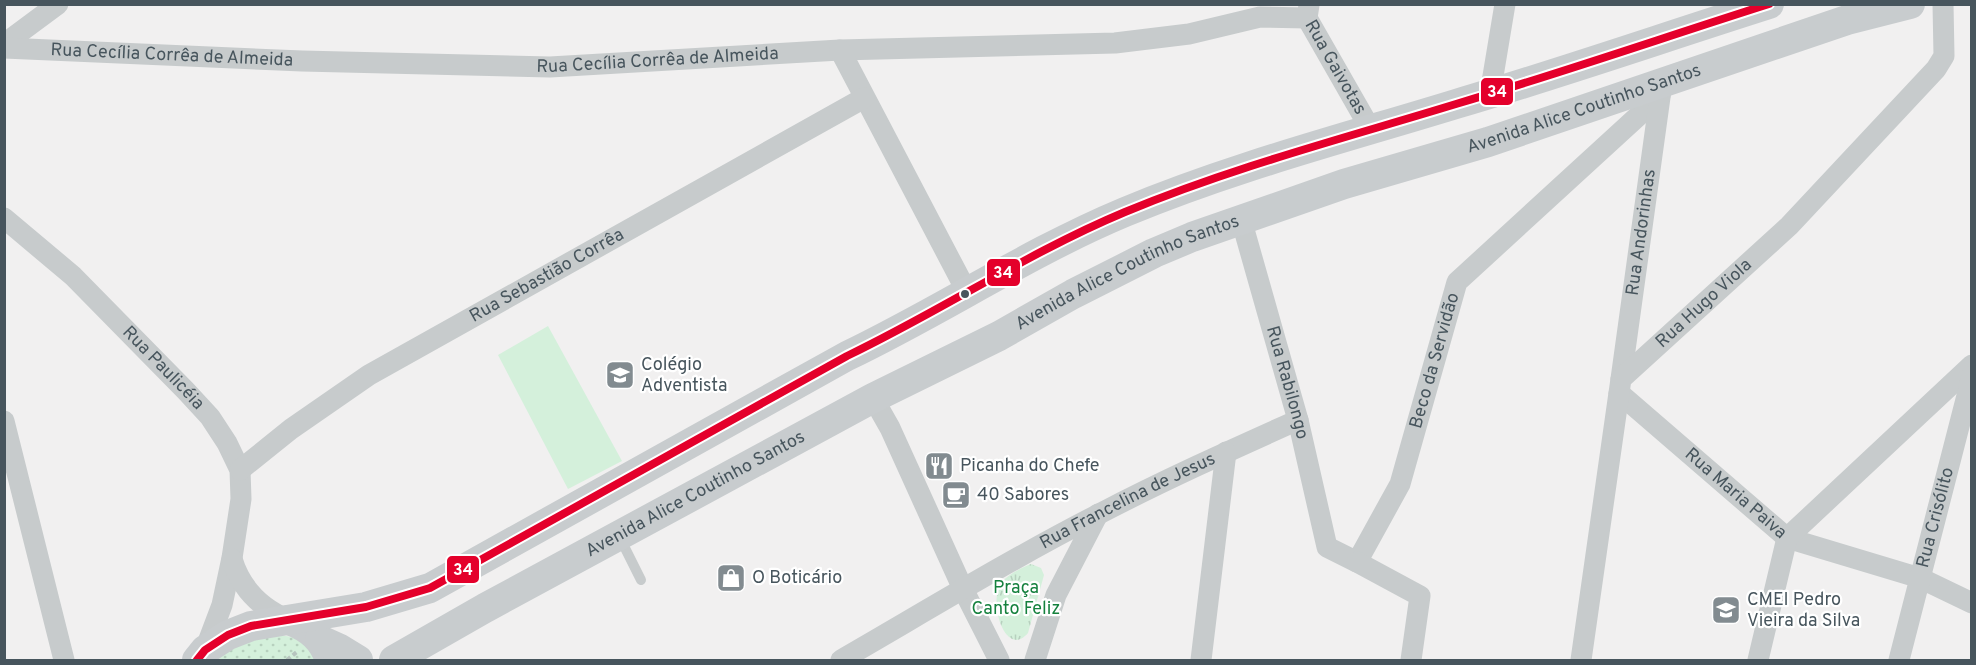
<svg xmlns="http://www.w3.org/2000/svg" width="1976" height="665" font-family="Overpass,sans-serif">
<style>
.grass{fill:url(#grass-dots)}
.park{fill:url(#park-tufts)}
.pitch{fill:#d4f0db}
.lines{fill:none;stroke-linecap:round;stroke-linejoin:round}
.path{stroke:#b6c4be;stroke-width:4;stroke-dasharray:4.5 3;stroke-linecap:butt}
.service{stroke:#c7cbcc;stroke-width:10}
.minor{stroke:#c7cbcc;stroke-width:21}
.secondary{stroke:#c8ccce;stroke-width:30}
.bus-1-casing{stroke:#fff;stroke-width:12}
.bus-1{stroke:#e4002b;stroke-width:8}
.bus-dot{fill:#47555d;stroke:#fff;stroke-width:2}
.labels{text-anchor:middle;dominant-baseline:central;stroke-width:4.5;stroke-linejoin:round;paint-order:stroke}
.street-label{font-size:18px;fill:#47555d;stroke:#fff}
.poi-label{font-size:18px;fill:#47555d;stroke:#fff;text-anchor:start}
.park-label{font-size:18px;fill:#15813e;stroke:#fff}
.line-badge{stroke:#fff;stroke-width:2}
.badge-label{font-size:16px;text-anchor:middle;font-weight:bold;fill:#fff}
</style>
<defs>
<pattern id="grass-dots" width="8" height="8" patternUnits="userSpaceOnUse" patternTransform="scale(1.5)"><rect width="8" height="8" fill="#d4f0db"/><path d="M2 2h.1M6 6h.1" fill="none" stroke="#b7d0be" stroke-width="1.8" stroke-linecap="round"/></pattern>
<pattern id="park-tufts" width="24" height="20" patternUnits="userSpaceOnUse" patternTransform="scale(1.5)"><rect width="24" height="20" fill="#d4f0db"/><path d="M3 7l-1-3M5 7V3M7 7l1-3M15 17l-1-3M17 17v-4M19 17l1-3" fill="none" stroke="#b7d0be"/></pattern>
</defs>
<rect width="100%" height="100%" fill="#f1f0f0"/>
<path class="grass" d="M278 635C301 637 306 643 319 660H212L239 642Z"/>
<path class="park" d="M1031 564 1041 568 1044 575 1028 633C1005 660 987 600 1002 582 1009 574 1021 568 1031 564Z"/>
<polygon class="pitch" points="548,326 622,461 568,489 498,355"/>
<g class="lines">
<polyline class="path" points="287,660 298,651"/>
<polyline class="service" points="619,536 641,580"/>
<g class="minor">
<path id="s1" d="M1309 5 1307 18 1371 130"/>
<polyline points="4,44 58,4"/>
<path id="s2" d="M4 48 302 61 550 67 840 50 1115 43 1189 34 1260 17 1307 18"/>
<polyline points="840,50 967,292"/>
<polyline points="1490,94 1505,4"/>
<path id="s3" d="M4 218 73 276 186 391 210 417 227 443 240 470 241 499 232 558 222 605 205 650"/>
<path id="s4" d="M1241 219 1298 420 1327 547 1357 562 1400 484 1457 282 1660 96"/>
<path id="s5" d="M1621 379 1661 90"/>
<path id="s6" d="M1619 393 1787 538 1920 578 1972 603"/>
<polyline points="873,398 890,428 963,589 999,660"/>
<polyline points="4,421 64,660"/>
<path id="s7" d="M240 470 291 429 369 375 864 98"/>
<path d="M232 559C241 589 260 608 289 620"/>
<polyline points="1357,562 1420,596 1411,660"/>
<path id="s8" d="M841 660C926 611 1011 559 1099 514 1164 480 1231 450 1298 420"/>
<polyline points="1035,660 1056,595 1098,514"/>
<polyline points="1201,660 1226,452"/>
<path id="s9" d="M1581 660 1621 379 1789 226 1936 69 1944 56 1943 4"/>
<polyline points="1758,660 1787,538 1972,365"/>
<path id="s10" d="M1899 660 1972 376"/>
</g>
<g class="secondary">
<path d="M289 620C310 628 323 639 330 660"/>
<polyline points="320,640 340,649 358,660"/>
<path d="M197 660 205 650 228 635 251 626 366 607 430 588 847 356C941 311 1029 252 1125 212 1233 167 1345 138 1456 104 1561 73 1665 37 1769 4"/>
<path id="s11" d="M394 660 485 608 873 398 999 336 1073 294 1154 253 1192 237 1344 184 1488 142 1847 20 1910 4"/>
</g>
<g class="bus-1-casing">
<path id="bus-1" d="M197 660 205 650 228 635 251 626 366 607 430 588 847 356C941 311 1029 252 1125 212 1233 167 1345 138 1456 104 1561 73 1665 37 1769 4"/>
</g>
<use href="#bus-1" class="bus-1"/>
</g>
<defs>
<g id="school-square" transform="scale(1.5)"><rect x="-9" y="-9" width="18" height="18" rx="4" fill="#828b90" stroke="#fff"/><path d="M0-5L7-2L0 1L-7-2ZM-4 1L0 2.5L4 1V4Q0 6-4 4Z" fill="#fff"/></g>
<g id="restaurant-square" transform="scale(1.5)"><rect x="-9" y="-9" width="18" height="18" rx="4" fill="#828b90" stroke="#fff"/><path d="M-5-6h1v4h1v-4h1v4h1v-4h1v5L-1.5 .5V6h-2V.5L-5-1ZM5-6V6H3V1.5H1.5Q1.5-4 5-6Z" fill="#fff"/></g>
<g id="cafe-square" transform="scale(1.5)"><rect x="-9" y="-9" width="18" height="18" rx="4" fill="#828b90" stroke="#fff"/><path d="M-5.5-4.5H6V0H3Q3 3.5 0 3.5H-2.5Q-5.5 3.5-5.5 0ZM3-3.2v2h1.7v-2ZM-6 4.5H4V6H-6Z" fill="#fff"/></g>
<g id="shop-square" transform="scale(1.5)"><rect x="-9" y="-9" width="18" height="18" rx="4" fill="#828b90" stroke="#fff"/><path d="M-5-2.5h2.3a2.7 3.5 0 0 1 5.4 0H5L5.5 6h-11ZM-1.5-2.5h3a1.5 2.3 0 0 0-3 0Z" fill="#fff"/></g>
</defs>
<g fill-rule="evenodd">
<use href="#school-square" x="620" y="375"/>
<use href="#restaurant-square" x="939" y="466"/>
<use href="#cafe-square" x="956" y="495"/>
<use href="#shop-square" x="731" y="578"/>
<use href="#school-square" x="1726" y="610"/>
</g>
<circle class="bus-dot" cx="965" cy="294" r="5"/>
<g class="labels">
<g class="street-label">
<text stroke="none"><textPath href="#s2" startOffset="168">Rua Cecília Corrêa de Almeida</textPath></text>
<text stroke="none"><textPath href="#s2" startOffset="654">Rua Cecília Corrêa de Almeida</textPath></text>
<text stroke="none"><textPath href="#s1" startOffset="70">Rua Gaivotas</textPath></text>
<text stroke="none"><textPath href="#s11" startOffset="1316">Avenida Alice Coutinho Santos</textPath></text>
<text stroke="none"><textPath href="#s5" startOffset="148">Rua Andorinhas</textPath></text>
<text stroke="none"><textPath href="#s11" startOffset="830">Avenida Alice Coutinho Santos</textPath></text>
<text stroke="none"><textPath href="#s7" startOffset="364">Rua Sebastião Corrêa</textPath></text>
<text stroke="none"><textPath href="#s9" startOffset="396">Rua Hugo Viola</textPath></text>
<text stroke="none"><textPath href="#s4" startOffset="590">Beco da Servidão</textPath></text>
<text stroke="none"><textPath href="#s3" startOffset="219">Rua Paulicéia</textPath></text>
<text stroke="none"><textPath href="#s4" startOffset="170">Rua Rabilongo</textPath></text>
<text stroke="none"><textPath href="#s6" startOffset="154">Rua Maria Paiva</textPath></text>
<text stroke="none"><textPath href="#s11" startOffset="344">Avenida Alice Coutinho Santos</textPath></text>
<text stroke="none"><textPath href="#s8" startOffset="328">Rua Francelina de Jesus</textPath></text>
<text stroke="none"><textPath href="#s10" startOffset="147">Rua Crisólito</textPath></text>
</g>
<g class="poi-label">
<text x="641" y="365">Colégio<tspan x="641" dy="21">Adventista</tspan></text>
<text x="960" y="466">Picanha do Chefe</text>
<text x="977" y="495">40 Sabores</text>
<text x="752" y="578">O Boticário</text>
<text x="1747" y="600">CMEI Pedro<tspan x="1747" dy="21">Vieira da Silva</tspan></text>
</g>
<g class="park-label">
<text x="1016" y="588">Praça<tspan x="1016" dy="21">Canto Feliz</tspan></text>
</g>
</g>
<g class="line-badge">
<rect x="1480" y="77" width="34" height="29" rx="6" fill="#e4002b"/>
<rect x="986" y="258" width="35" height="29" rx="6" fill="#e4002b"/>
<rect x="446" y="555" width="34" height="29" rx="6" fill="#e4002b"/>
</g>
<g class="badge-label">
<text x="1497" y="97">34</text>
<text x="1003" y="278">34</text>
<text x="463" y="575">34</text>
</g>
<rect width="1976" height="665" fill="none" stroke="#47555d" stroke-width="12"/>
</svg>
